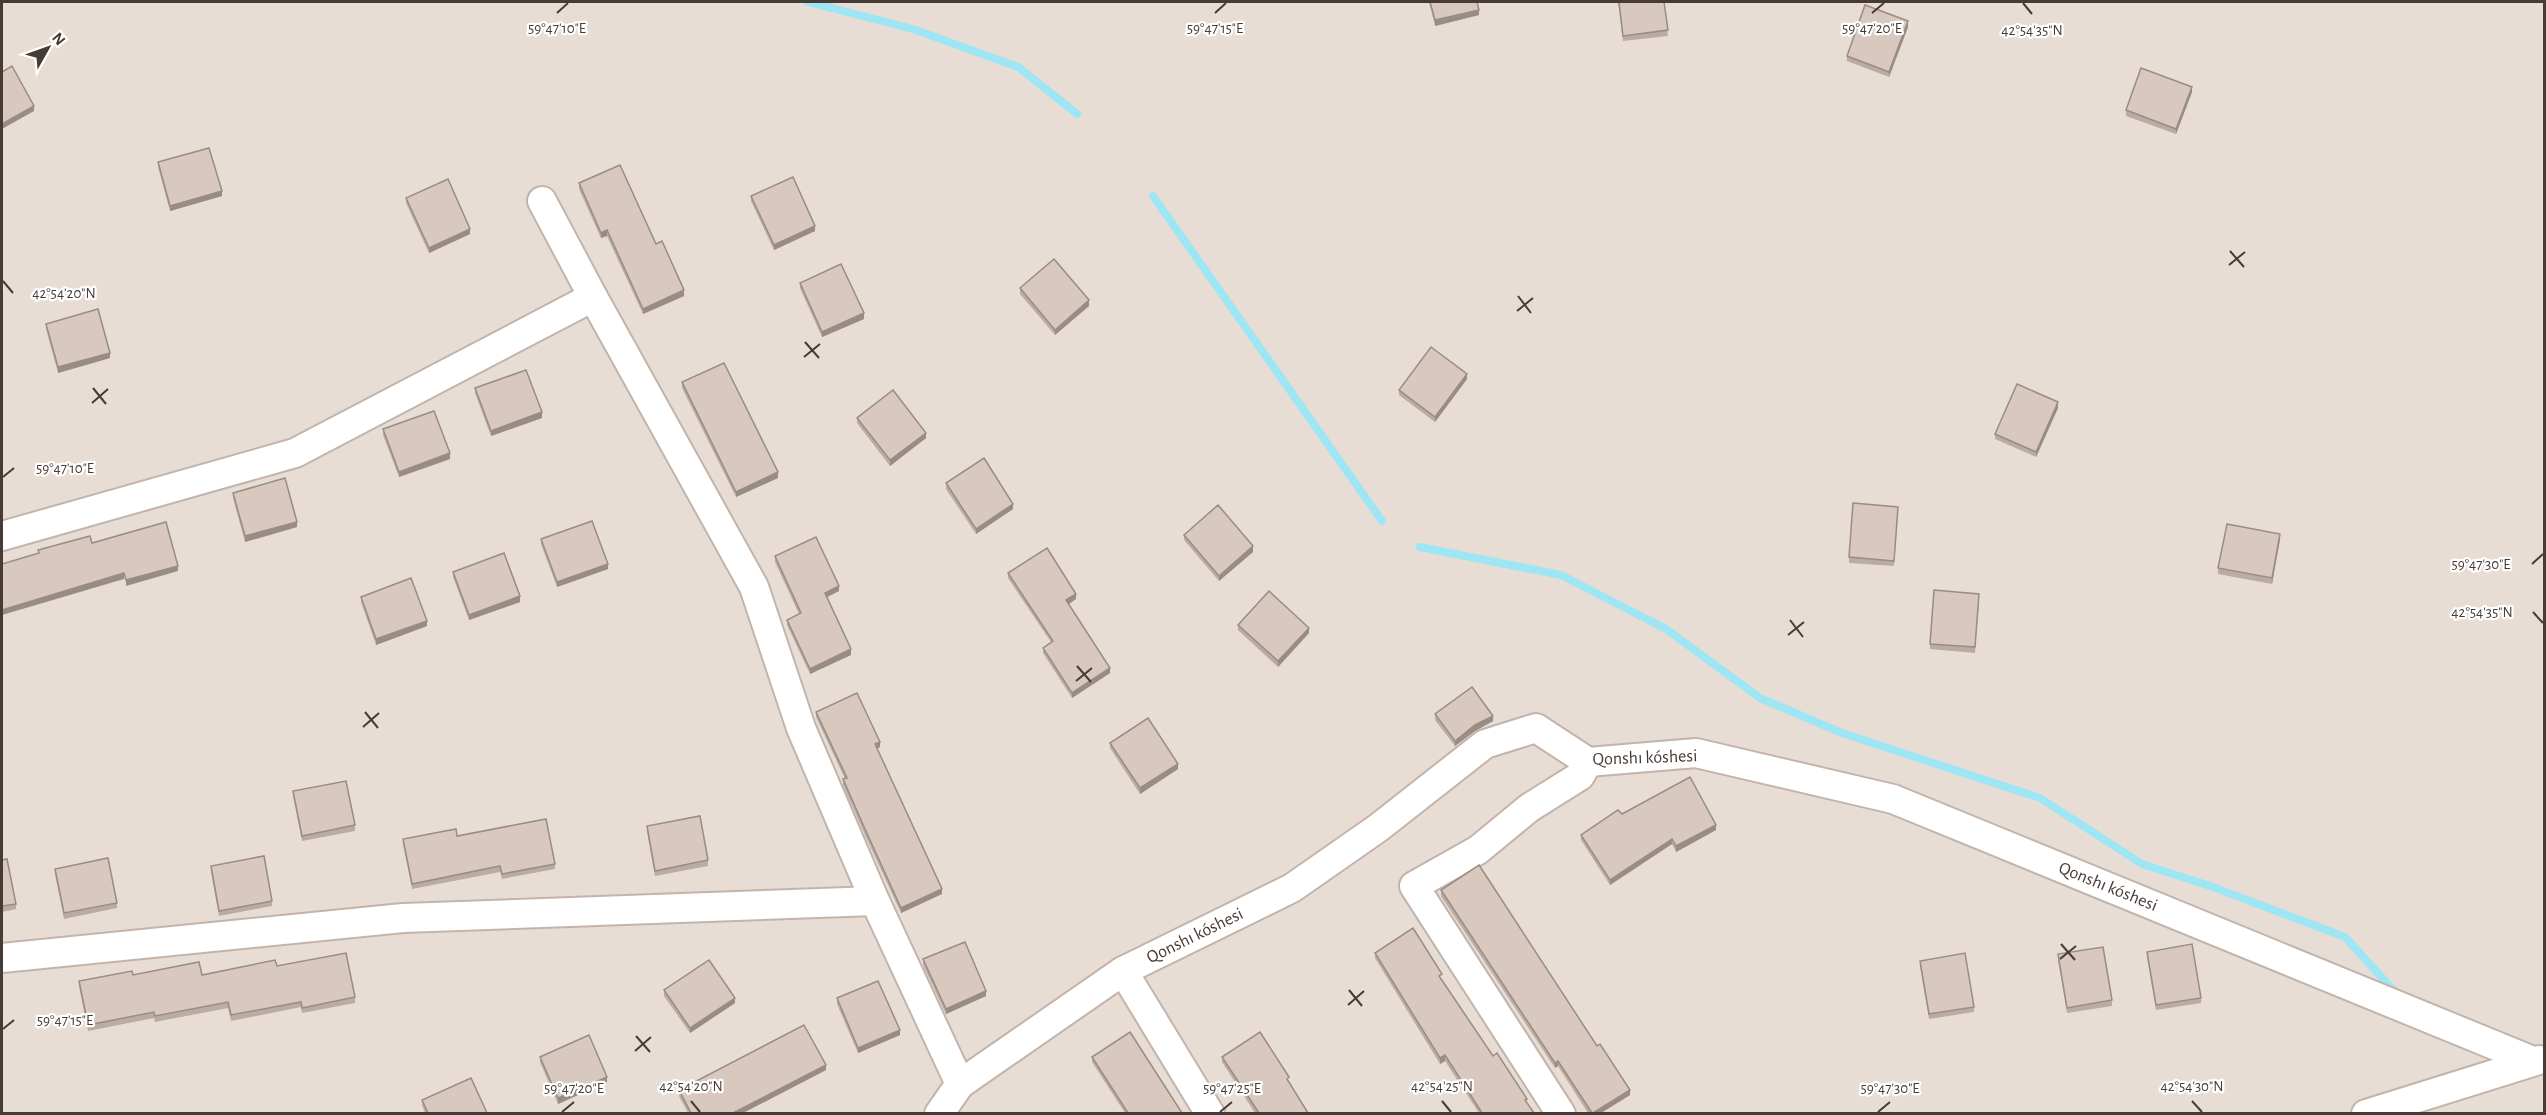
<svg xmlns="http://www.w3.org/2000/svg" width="2546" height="1115" font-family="'Alegreya Sans',sans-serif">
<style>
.residential{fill:#e8ddd4}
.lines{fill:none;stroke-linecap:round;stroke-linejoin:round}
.stream{stroke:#9ee6f4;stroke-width:8}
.minor-casing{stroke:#c3b4ab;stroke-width:32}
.minor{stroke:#fff;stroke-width:28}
.wall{fill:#bbaca3}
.shaded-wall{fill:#988c85}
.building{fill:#d9c8be;stroke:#988c85;stroke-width:1.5}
.ticks{fill:none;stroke:#473b35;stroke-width:2}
.labels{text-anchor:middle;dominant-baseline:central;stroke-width:4.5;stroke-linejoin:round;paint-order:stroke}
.street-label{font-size:18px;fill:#473b35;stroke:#fff}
.ticks-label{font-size:15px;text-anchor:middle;fill:#473b35;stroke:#fff;stroke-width:4.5;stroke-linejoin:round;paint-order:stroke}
</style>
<rect width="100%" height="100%" fill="#f4ece6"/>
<rect class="residential" x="2" y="2" width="2542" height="1111"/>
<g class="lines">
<g class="stream">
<polyline points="808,2 913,29 1018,67 1077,114"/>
<polyline points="1153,196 1382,521"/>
<polyline points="1420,547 1561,575 1666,629 1760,698 1842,733 2040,798 2142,864 2213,887 2345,937 2397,994"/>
</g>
<g class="minor-casing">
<g id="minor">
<polyline points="542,201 593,297 754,587 801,728 875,901 960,1084"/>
<polyline points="2,536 295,453 593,297"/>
<polyline points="2,958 403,918 875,901"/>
<polyline points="1123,971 1210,1114"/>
<polyline points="939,1114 960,1084 1123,971 1292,888 1378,828 1485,744 1536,728 1588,762 1696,753 1893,799 2533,1061"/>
<polyline points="1561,1114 1414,886 1478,850 1529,808 1580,776 1588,762"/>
<polyline points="2366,1114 2539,1060"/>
</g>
</g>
<use href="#minor" class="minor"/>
</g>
<g class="wall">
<polygon points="1429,2 1477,2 1479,15 1435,26"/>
<polygon points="1618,2 1664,2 1668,36 1623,41"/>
<polygon points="1908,27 1889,77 1847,61 1847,56"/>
<polygon points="2192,92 2176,134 2126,116 2126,110"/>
<polygon points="158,162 222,196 170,211 158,167"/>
<polygon points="579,183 656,244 684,296 643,314 607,236 601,238 579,189"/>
<polygon points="751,196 815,231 774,250 751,201"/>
<polygon points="406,198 470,234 429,253 406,203"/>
<polygon points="800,283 864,319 822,337 800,288"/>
<polygon points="1020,288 1089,306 1055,335 1020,294"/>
<polygon points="46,324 110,358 58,373 46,329"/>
<polygon points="1467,379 1435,422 1399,395 1399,390"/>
<polygon points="682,382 778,478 736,497 682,388"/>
<polygon points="475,388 542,418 491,436 475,393"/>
<polygon points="2058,408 2036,457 1995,439 1995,434"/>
<polygon points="857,418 926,438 890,466 857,423"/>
<polygon points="383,429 450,459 399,477 383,435"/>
<polygon points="946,483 1013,509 976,534 946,489"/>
<polygon points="233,493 297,527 245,542 233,498"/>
<polygon points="1898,512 1894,566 1849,563 1849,557"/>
<polygon points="1184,535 1253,552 1219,581 1184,540"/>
<polygon points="541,539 608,569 557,587 541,544"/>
<polygon points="2280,539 2272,584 2218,574 2218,568"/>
<polygon points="775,556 839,591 827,597 851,655 810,674 787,625 787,620 799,614 775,562"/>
<polygon points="453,572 520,602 469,620 453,577"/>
<polygon points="1008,573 1076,599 1068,604 1110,673 1072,698 1043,653 1043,648 1051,642 1008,578"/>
<polygon points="361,597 427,626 376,645 361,602"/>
<polygon points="1979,599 1975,653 1930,649 1930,644"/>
<polygon points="1238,625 1309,633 1278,667 1238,630"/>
<polygon points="816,712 880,747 877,749 942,894 901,913 865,835 843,785 843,779 845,779 816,717"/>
<polygon points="1435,714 1493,721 1475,731 1455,746 1435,720"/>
<polygon points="1110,743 1178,769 1140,794 1110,748"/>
<polygon points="293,791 355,825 355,831 302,841 293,796"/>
<polygon points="1622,814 1716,830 1676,852 1672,844 1610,885 1581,840 1581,835"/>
<polygon points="647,826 708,860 708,866 655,876 647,832"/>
<polygon points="403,839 555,864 555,869 502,879 500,872 412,889 403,844"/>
<polygon points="2,860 16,904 16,909 2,912"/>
<polygon points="211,866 272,901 272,906 219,916 211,872"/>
<polygon points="55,869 117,903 117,908 64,919 55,874"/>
<polygon points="1441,890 1630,1095 1601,1113 1588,1113 1558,1066 1555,1068 1441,896"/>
<polygon points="2147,952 2201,998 2201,1003 2156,1010 2147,957"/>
<polygon points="1375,953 1442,979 1493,1056 1534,1113 1479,1113 1445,1061 1440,1064 1375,958"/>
<polygon points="2058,954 2112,1000 2112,1006 2067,1013 2058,960"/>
<polygon points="923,959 986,996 946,1014 923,965"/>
<polygon points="1920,961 1974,1007 1974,1012 1929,1019 1920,966"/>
<polygon points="277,966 355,997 355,1003 302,1013 301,1007 231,1021 228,1008 155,1022 154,1018 88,1031 79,986 79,981 133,975 202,975"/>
<polygon points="664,990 735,1003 690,1033 664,996"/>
<polygon points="837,998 900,1035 858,1053 837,1004"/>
<polygon points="540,1057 607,1082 558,1104 540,1062"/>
<polygon points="1092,1057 1182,1113 1125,1113 1092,1062"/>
<polygon points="1222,1057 1289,1083 1308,1113 1255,1113 1222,1062"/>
<polygon points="826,1070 743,1113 688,1113 679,1096 679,1090"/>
<polygon points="422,1100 487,1113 425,1113 422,1105"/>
</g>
<g class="shaded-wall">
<polygon points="1479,10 1479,15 1435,26 1435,20"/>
<polygon points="1908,21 1908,27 1889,77 1889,72"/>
<polygon points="2192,87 2192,92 2176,134 2176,129"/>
<polygon points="34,106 34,111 2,129 2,124"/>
<polygon points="222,191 222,196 170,211 170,206"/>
<polygon points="815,226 815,231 774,250 774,245"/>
<polygon points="470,229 470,234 429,253 429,248"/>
<polygon points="607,230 607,236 601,238 601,233"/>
<polygon points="684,290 684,296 643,314 643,309"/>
<polygon points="1089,300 1089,306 1055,335 1055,330"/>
<polygon points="864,313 864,319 822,337 822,332"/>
<polygon points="110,353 110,358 58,373 58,367"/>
<polygon points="1467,374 1467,379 1435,422 1435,417"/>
<polygon points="2058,402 2058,408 2036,457 2036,452"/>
<polygon points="542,412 542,418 491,436 491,431"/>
<polygon points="926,433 926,438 890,466 890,460"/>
<polygon points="450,453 450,459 399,477 399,472"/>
<polygon points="778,472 778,478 736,497 736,492"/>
<polygon points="1013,504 1013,509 976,534 976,529"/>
<polygon points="297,522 297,527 245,542 245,536"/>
<polygon points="2280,534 2280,539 2272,584 2272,578"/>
<polygon points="1253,546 1253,552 1219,581 1219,576"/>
<polygon points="608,564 608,569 557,587 557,582"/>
<polygon points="178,566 178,571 126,586 126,580"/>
<polygon points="124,573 124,579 2,615 2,610"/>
<polygon points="839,586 839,591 825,598 825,593"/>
<polygon points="1076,594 1076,599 1066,606 1066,600"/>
<polygon points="520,596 520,602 469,620 469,615"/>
<polygon points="427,621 427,626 376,645 376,639"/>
<polygon points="1309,628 1309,633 1278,667 1278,661"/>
<polygon points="851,649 851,655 810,674 810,669"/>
<polygon points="1110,668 1110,673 1072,698 1072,693"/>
<polygon points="1493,716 1493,721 1475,731 1455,746 1455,741 1475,725"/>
<polygon points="880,742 880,747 875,750 875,744"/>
<polygon points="1178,764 1178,769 1140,794 1140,788"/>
<polygon points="1716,825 1716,830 1676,852 1676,846"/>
<polygon points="1672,839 1672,844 1610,885 1610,880"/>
<polygon points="942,889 942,894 901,913 901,908"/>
<polygon points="986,991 986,996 946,1014 946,1009"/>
<polygon points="735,998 735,1003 690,1033 690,1028"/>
<polygon points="900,1030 900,1035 858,1053 858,1048"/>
<polygon points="1445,1055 1445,1061 1440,1064 1440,1058"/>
<polygon points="1558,1061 1558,1066 1555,1068 1555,1063"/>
<polygon points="826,1065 826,1070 743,1113 733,1113"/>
<polygon points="607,1077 607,1082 558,1104 558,1098"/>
<polygon points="1630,1090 1630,1095 1601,1113 1593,1113"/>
</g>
<g class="building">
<polygon points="1430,2 1477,2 1479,10 1435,20"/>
<polygon points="1619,2 1664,2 1668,30 1623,36"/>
<polygon points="1865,5 1908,21 1889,72 1847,56"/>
<polygon points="12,66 34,106 2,124 2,72"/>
<polygon points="2141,68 2192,87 2176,129 2126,110"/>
<polygon points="209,148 222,191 170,206 158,162"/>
<polygon points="620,165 656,244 662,241 684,290 643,309 607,230 601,233 579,183"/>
<polygon points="793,177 815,226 774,245 751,196"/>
<polygon points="448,179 470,229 429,248 406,198"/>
<polygon points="1054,259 1089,300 1055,330 1020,288"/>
<polygon points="841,264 864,313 822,332 800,283"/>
<polygon points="98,309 110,353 58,367 46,324"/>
<polygon points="1431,347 1467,374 1435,417 1399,390"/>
<polygon points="724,363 778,472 736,492 682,382"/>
<polygon points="526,370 542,412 491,431 475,388"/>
<polygon points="2017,384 2058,402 2036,452 1995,434"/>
<polygon points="893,390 926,433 890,460 857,418"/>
<polygon points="434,411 450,453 399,472 383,429"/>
<polygon points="984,458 1013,504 976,529 946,483"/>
<polygon points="285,478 297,522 245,536 233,493"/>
<polygon points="1853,503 1898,507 1894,561 1849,557"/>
<polygon points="1218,505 1253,546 1219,576 1184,535"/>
<polygon points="592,521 608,564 557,582 541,539"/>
<polygon points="166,522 178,566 126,580 124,573 2,610 2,564 39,553 38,550 90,536 92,543"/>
<polygon points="2227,524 2280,534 2272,578 2218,568"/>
<polygon points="816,537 839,586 825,593 851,649 810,669 787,620 801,613 775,556"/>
<polygon points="1047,548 1076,594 1066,600 1110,668 1072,693 1043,648 1053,641 1008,573"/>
<polygon points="504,553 520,596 469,615 453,572"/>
<polygon points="411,578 427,621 376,639 361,597"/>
<polygon points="1934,590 1979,594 1975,647 1930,644"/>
<polygon points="1269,591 1309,628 1278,661 1238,625"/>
<polygon points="1472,687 1493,716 1475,725 1455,741 1435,714"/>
<polygon points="857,693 880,742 875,744 942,889 901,908 865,829 843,779 847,778 816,712"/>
<polygon points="1148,718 1178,764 1140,788 1110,743"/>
<polygon points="1690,777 1716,825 1676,846 1672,839 1610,880 1581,835 1618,810 1622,814"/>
<polygon points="346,781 355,825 302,836 293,791"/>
<polygon points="700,816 708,860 655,871 647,826"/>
<polygon points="546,819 555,864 502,874 500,866 412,884 403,839 456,829 457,836"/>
<polygon points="264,856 272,901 219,911 211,866"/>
<polygon points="108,858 117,903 64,913 55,869"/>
<polygon points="7,859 16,904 2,906 2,860"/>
<polygon points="1479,865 1597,1046 1600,1044 1630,1090 1593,1113 1592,1113 1558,1061 1555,1063 1441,890"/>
<polygon points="1413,928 1442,974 1439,976 1493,1056 1497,1053 1527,1099 1525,1100 1534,1113 1482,1113 1445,1055 1440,1058 1375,953"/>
<polygon points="965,942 986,991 946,1009 923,959"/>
<polygon points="2192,944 2201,998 2156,1005 2147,952"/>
<polygon points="2103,947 2112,1000 2067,1008 2058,954"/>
<polygon points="346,953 355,997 302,1008 301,1002 231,1015 228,1002 155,1016 154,1012 88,1025 79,981 132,971 133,975 199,962 202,975 275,960 277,966"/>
<polygon points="1965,953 1974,1007 1929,1014 1920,961"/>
<polygon points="709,960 735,998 690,1028 664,990"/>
<polygon points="878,981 900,1030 858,1048 837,998"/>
<polygon points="804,1025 826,1065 733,1113 691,1113 679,1090"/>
<polygon points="1130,1032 1182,1113 1128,1113 1092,1057"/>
<polygon points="1260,1032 1289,1077 1287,1079 1308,1113 1259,1113 1222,1057"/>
<polygon points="589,1035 607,1077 558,1098 540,1057"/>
<polygon points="471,1078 487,1113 428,1113 422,1100"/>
</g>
<path class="ticks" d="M2023 3 2032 14M557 13 568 3M1215 13 1226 3M1872 13 1884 3M2230 251 2244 267M2229 265 2245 252M3 281 13 293M1518 296 1531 313M1517 311 1533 298M805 342 819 358M804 357 820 344M93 388 106 404M92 403 108 389M3 477 14 468M2532 564 2543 554M2533 612 2543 623M1790 620 1803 637M1788 635 1804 622M1077 666 1091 682M1076 681 1092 668M365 712 378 728M363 727 379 713M2061 944 2075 960M2060 959 2076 946M1349 990 1362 1006M1348 1005 1364 991M3 1029 14 1020M636 1036 650 1052M635 1051 651 1037M691 1101 700 1112M1442 1101 1451 1112M2192 1101 2202 1112M562 1112 574 1102M1220 1112 1232 1102M1878 1112 1890 1102"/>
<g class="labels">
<g class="street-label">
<text transform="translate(1645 758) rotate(-2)">Qonshı kóshesi</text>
<text transform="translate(2108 887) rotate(22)">Qonshı kóshesi</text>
<text transform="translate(1195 936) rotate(-26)">Qonshı kóshesi</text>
</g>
</g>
<g class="ticks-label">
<text x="557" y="33">59°47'10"E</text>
<text x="1872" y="33">59°47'20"E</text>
<text x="1215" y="33">59°47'15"E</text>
<text x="2032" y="35">42°54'35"N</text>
<text x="64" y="298">42°54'20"N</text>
<text x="65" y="473">59°47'10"E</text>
<text x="2481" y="569">59°47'30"E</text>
<text x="2482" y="617">42°54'35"N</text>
<text x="65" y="1025">59°47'15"E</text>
<text x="691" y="1091">42°54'20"N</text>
<text x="1442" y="1091">42°54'25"N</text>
<text x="2192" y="1091">42°54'30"N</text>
<text x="574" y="1093">59°47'20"E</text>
<text x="1232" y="1093">59°47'25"E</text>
<text x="1890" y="1093">59°47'30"E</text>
</g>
<rect width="2546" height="1115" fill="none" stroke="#473b35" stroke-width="6"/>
<g transform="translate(48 48) rotate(50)" stroke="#ffffff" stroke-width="4.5" paint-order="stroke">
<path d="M0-4.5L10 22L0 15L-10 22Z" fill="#473b35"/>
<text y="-9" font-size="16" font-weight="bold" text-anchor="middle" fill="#473b35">N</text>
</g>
</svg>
